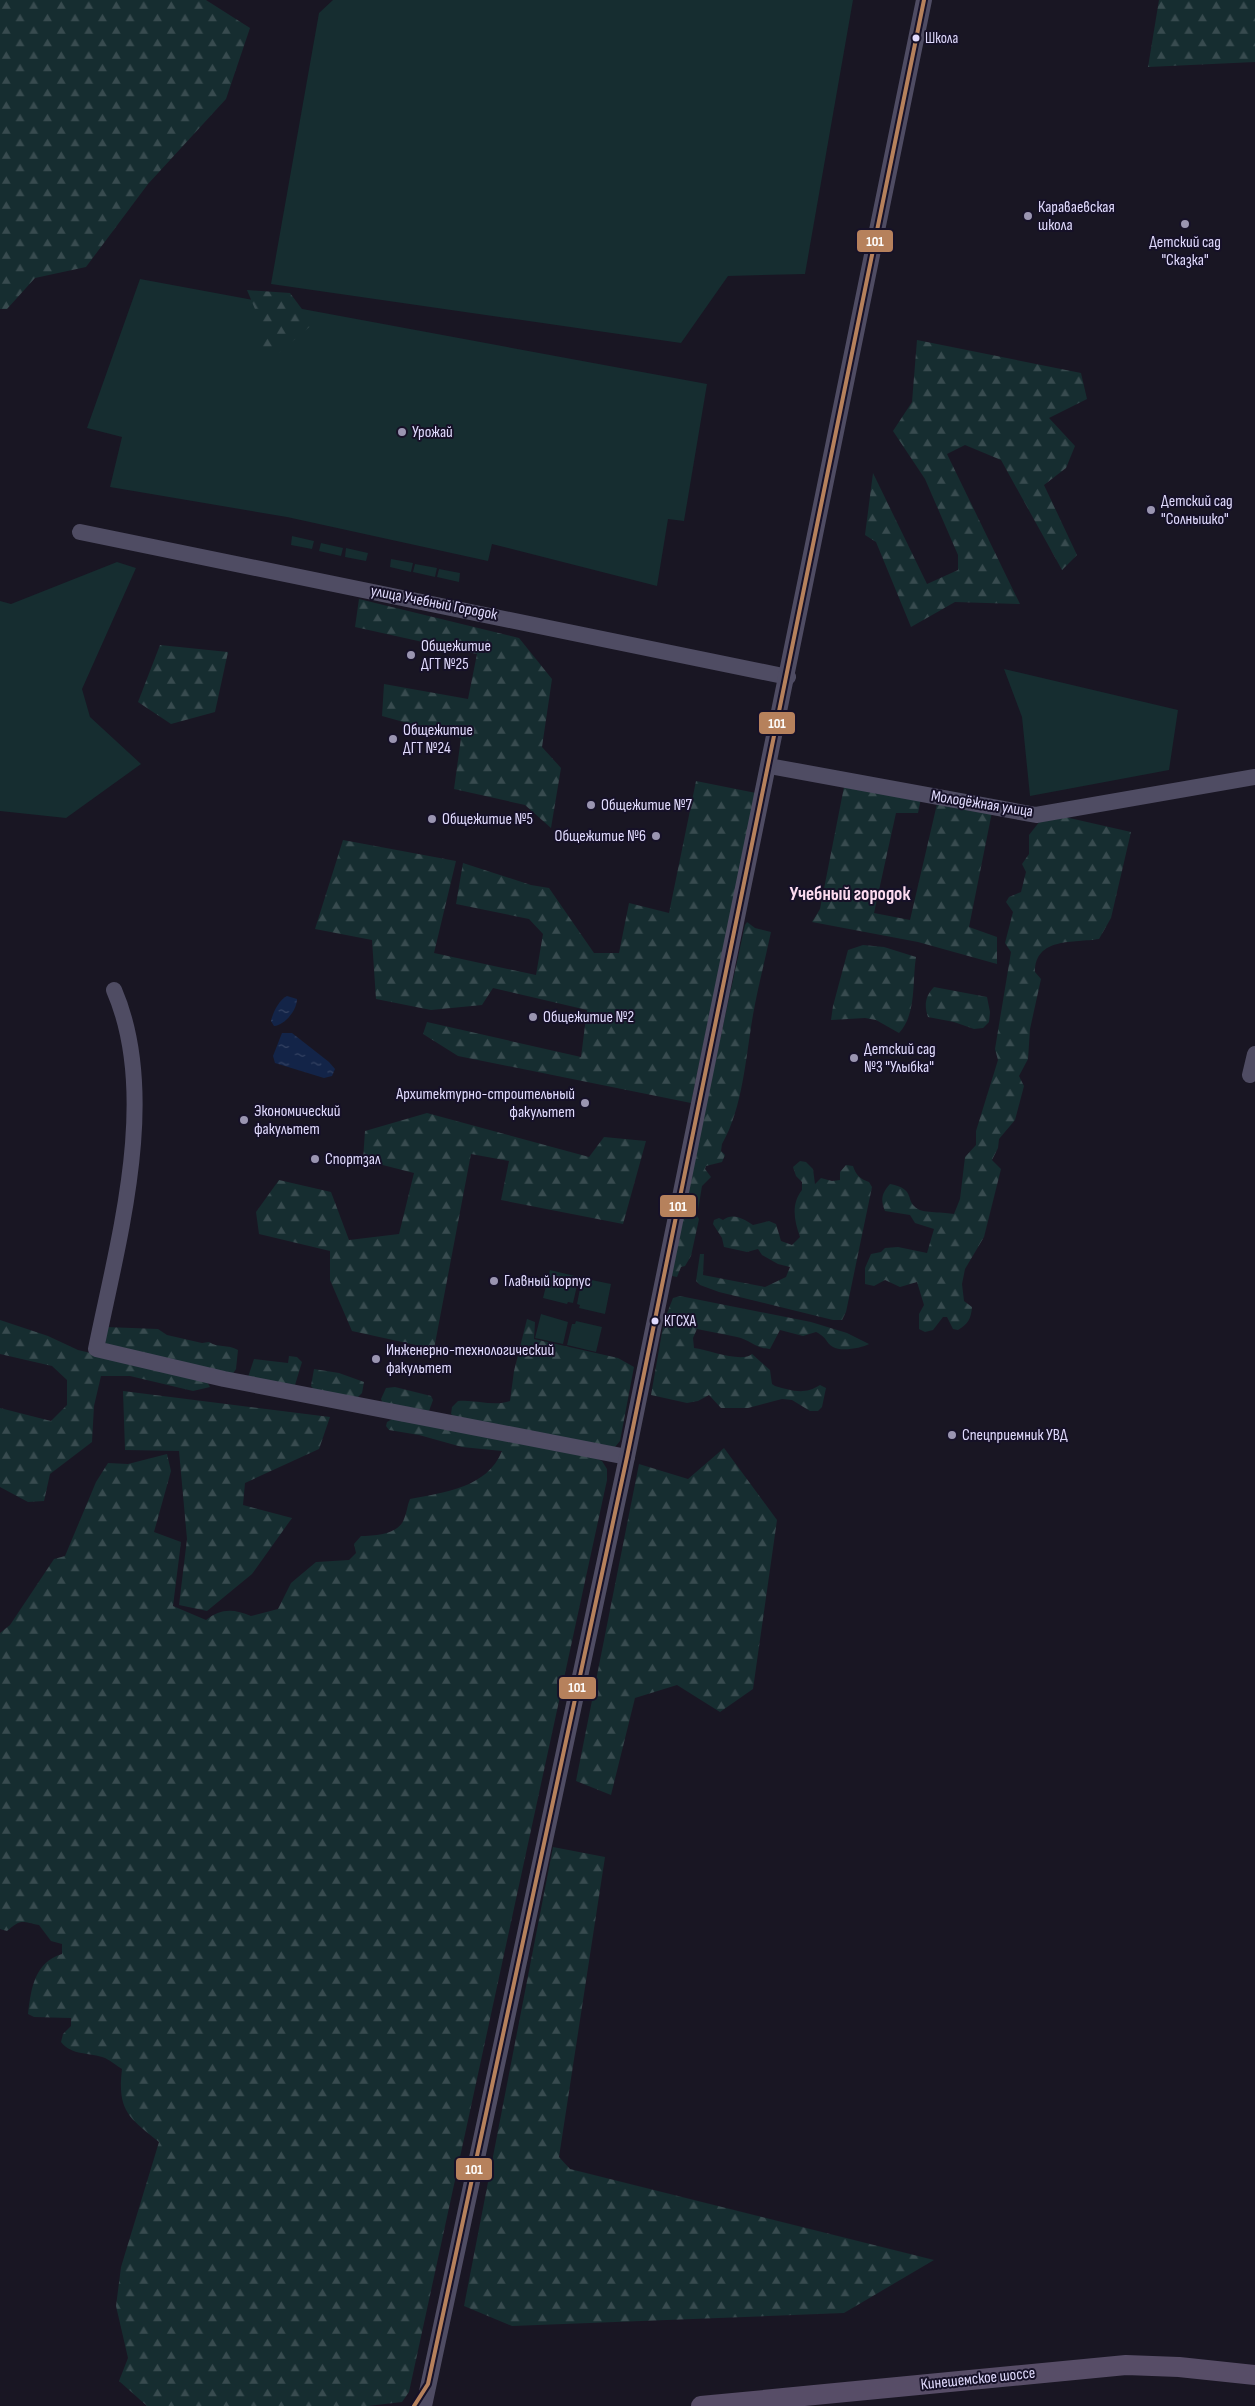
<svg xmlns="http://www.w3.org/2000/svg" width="1255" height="2406" font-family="'Sofia Sans Condensed',sans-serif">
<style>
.grass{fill:#162d30}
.forest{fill:url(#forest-firs)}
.water{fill:url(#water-ripples)}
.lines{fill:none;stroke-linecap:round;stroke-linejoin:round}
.minor{stroke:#4f4c63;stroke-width:16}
.major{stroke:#574d67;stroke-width:20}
.bus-1-casing{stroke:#161128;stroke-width:8}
.bus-1{stroke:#b6815c;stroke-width:4}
.bus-dot{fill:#e0dafd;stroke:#161128;stroke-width:2}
.poi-dot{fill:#9a95b1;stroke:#161128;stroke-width:2}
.labels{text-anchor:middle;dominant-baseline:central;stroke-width:4;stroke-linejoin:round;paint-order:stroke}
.bus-label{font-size:15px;fill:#e0dafd;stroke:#161128;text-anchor:start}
.poi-label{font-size:16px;fill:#e0dafd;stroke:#161128;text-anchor:start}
.street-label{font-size:16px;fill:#e0dafd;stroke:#161128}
.quarter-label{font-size:19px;font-weight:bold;fill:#fddcf0;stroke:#161128}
.line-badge{stroke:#161128;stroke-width:2}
.badge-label{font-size:14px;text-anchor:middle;font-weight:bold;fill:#fff}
</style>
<defs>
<pattern id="forest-firs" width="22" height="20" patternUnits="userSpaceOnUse" patternTransform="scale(1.25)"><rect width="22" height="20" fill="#162d30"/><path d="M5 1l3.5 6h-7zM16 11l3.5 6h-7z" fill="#384b4f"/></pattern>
<pattern id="water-ripples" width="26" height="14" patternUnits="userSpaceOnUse" patternTransform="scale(1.25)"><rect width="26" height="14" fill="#132448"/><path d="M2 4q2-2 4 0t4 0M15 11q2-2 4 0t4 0" fill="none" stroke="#354363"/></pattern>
</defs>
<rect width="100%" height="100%" fill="#191623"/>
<g class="grass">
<polygon points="333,0 853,0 805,274 728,276 681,343 271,284 319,13"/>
<polygon points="140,279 707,384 684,521 668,519 657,586 492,544 488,561 287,517 110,487 122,437 87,428"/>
<polygon points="292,536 314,541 312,549 291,545"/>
<polygon points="321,543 343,548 341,556 319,551"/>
<polygon points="346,548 368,553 366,561 345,557"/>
<polygon points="391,559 413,563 411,572 390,567"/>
<polygon points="117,562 136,568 82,689 90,717 141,764 66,818 0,811 0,601 11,604"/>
<polygon points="415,564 437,568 435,577 413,572"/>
<polygon points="439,569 460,573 459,582 437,577"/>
<polygon points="1004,669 1178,710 1169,770 1030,796 1022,717"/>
<polygon points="550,1270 579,1277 573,1303 568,1302 567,1304 543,1298"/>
<polygon points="582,1278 611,1284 605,1314 579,1308 580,1305 577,1304"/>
<polygon points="541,1314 568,1322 563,1344 535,1338"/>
<polygon points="576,1321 602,1327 596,1352 567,1345 572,1324 575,1324"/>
</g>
<g class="forest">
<polygon points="0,0 206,0 250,28 226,99 148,184 86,267 35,278 7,309 0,309"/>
<polygon points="1159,0 1255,0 1255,62 1148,67"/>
<polygon points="247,290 290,293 313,324 259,370 263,328"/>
<polygon points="917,340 1081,373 1087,399 1049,418 1075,446 1066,468 1044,485 1077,555 1062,570 1001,460 965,445 947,454 1020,604 955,602 911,627 876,542 865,535 873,473 927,584 958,570 958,555 925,479 893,431 912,402"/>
<polygon points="359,599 519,638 552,679 542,747 561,768 551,828 525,805 454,789 461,738 382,716 384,684 468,699 477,654 355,627"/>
<polygon points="160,645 228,652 215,712 171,724 138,702"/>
<polygon points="696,781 756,793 691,1103 458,1056 423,1034 427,1022 581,1057 587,1010 493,988 482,1005 431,1010 376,999 372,940 315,929 343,840 456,861 434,953 536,975 543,934 529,919 456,904 463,863 531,885 549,888 594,953 619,953 629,903 669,913"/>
<polygon points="844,787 921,798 918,813 896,813 874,913 910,920 937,804 992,812 969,927 997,937 997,964 918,942 812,922 820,909"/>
<path d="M1065 817 1131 832 1111 918 1099 939C1074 943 1035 937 1035 972L1041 979 1030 1029 1028 1059 1019 1076 1024 1086 1015 1120 999 1139 998 1148 992 1160 1001 1169 984 1237 965 1269 962 1284 964 1301 972 1307C971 1319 968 1324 958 1330L953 1329 947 1317H943L933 1330 925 1332 919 1329V1314L924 1305 917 1282 900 1287 885 1280 874 1286 865 1284V1268L871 1254 881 1252 885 1248 898 1247 927 1253 934 1229 915 1223 910 1215 885 1211C880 1199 882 1193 890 1184 917 1189 904 1201 918 1209 923 1213 945 1212 954 1214L960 1199 965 1157 976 1145V1131L998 1060 995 1049 1011 952 1005 943 1013 912 1006 902 1009 897 1021 892 1026 872 1022 864 1029 854V835L1040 821Z"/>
<path d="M747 922 755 928 771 932C765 960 758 987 753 1015 746 1055 743 1108 722 1144L721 1151 725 1155 722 1162 706 1166 705 1169 711 1177 702 1186 697 1216 699 1219 691 1256 685 1266 681 1267 677 1277 672 1276 669 1273 745 925Z"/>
<path d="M863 945 884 947 916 957C912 981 917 1014 899 1033L876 1020 865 1018 831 1020 833 1006 848 950Z"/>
<path d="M934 987 987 997 990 1012 989 1022 983 1028 974 1029 954 1022 928 1017C924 1006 925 996 934 987Z"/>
<polygon points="427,1113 589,1157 604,1137 646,1141 623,1224 501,1200 509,1161 471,1154 434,1349 352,1331 330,1280 330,1251 259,1234 256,1212 279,1180 331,1192 349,1240 399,1234 414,1173 363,1160 365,1131"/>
<path d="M800 1161 806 1162 813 1169 815 1184 821 1178 832 1181 840 1180V1172L846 1165 853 1166C856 1175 860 1179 869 1182L872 1187 846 1312 842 1320H833L719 1292 700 1285 696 1281 700 1254H704L703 1275 765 1287 786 1277 790 1267 778 1264 762 1255 758 1249 747 1252 724 1247 722 1238 713 1224 714 1220 719 1218 723 1220C733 1212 744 1219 753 1225L769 1221 776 1224 781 1241 792 1245 800 1237C794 1220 791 1204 802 1190V1182L796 1176 793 1167Z"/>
<path d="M680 1296 811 1322 847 1333 869 1344C862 1348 841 1352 833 1347 825 1342 828 1338 816 1332L803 1336 780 1330 770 1349C757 1349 750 1340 737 1337 724 1334 710 1332 697 1329L693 1338 694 1348C709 1350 742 1363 752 1354L770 1370 772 1384 775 1386C792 1391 805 1395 820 1385L826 1388 822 1407 818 1411H810L792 1400 782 1399 748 1408H721L709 1395 698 1401 687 1403 651 1395 664 1321 673 1298Z"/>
<path d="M527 1319 535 1322 534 1339 618 1358 634 1367 620 1441 615 1447 456 1418 451 1414 452 1407 458 1401C475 1399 493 1407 510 1401L514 1371Z"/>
<polygon points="0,1320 48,1336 78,1350 206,1380 210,1387 193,1391 130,1376 101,1376 94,1406 92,1442 50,1474 44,1501 28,1502 0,1487 0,1408 51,1421 67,1405 67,1380 52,1366 0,1354"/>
<path d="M106 1327 158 1329 167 1335 202 1343 209 1342C217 1348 228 1344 238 1350L236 1369 232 1375 105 1347Z"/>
<polygon points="289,1356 297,1357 302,1362 295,1385 248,1377 254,1359 288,1363"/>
<polygon points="314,1369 339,1373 364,1382 362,1393 357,1398 315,1391 311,1386"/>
<polygon points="395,1387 431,1396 433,1400 429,1411 383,1404 381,1399 386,1388"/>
<polygon points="123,1391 330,1417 319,1449 245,1483 243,1505 292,1518 252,1574 207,1611 179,1605 187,1539 179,1451 125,1450"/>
<path d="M394 1418 595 1458 602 1461 607 1469V1480L409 2392 402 2402 368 2406H147L119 2381 128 2358 116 2306 121 2267 159 2142C129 2118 117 2111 122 2069 117 2066 111 2061 105 2058 90 2052 72 2056 61 2042L63 2034 71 2026V2018L34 2017 28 2014C31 1990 34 1962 62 1954V1944L51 1941 39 1925C21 1921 21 1919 7 1931L0 1929V1633L10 1625 54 1559 65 1556 96 1482 108 1463 128 1464 167 1454 171 1471 154 1532 181 1542 173 1606 206 1620C221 1608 234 1609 251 1616L278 1609 291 1583 316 1562 349 1560 356 1553 354 1544 361 1536C375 1536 399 1534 404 1519 407 1512 407 1506 410 1499 445 1492 487 1488 502 1451L462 1447 419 1435 389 1430 386 1426 387 1422Z"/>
<polygon points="724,1448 777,1520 753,1689 720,1712 677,1685 635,1698 611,1795 576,1781 639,1464 688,1479"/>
<polygon points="553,1847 605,1857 559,2157 570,2169 934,2260 844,2313 512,2326 464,2306"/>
</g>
<g class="water">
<path d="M287 996 297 999C297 1010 285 1025 274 1026L271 1021C273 1012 279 1000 287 996Z"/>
<polygon points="282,1033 292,1033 329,1062 335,1069 332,1076 324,1078 275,1063 273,1056"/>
</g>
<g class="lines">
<g class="minor">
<polyline points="80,532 788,677"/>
<polyline points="769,766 1036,815 1255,777"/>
<path d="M114 990C160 1096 118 1240 96 1349L224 1379 627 1457"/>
<polyline points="1250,1075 1255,1054"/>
<polyline points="424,2406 627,1457 924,0"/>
</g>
<polyline class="major" points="701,2406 1126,2365 1179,2367 1255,2375"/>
<g class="bus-1-casing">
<polyline id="bus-1" points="414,2406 428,2384 627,1457 924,0"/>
</g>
<use href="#bus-1" class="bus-1"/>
</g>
<g class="bus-dot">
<circle cx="916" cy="38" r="4.5"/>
<circle cx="655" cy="1321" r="4.5"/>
</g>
<g class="poi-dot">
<circle cx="1028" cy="216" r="5"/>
<circle cx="1185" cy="224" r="5"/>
<circle cx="402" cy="432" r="5"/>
<circle cx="1151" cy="510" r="5"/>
<circle cx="411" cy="655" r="5"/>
<circle cx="393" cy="739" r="5"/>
<circle cx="591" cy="805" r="5"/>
<circle cx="432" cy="819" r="5"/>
<circle cx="656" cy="836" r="5"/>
<circle cx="533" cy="1017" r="5"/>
<circle cx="854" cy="1058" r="5"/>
<circle cx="585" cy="1103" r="5"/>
<circle cx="244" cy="1120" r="5"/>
<circle cx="315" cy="1159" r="5"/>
<circle cx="494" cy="1281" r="5"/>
<circle cx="376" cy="1359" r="5"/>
<circle cx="952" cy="1435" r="5"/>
</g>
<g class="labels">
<g class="bus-label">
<text x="925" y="38">Школа</text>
<text x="664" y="1321">КГСХА</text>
</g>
<g class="poi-label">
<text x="1038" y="207">Караваевская<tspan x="1038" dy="18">школа</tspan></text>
<text x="1185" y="242" text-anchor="middle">Детский сад<tspan x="1185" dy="18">"Сказка"</tspan></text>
<text x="412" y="432">Урожай</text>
<text x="1161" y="501">Детский сад<tspan x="1161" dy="18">"Солнышко"</tspan></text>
<text x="421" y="646">Общежитие<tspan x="421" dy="18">ДГТ №25</tspan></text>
<text x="403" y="730">Общежитие<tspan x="403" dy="18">ДГТ №24</tspan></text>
<text x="601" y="805">Общежитие №7</text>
<text x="442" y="819">Общежитие №5</text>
<text x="646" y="836" text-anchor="end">Общежитие №6</text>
<text x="543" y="1017">Общежитие №2</text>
<text x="864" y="1049">Детский сад<tspan x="864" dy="18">№3 "Улыбка"</tspan></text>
<text x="575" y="1094" text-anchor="end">Архитектурно-строительный<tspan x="575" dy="18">факультет</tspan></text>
<text x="254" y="1111">Экономический<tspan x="254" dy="18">факультет</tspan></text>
<text x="325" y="1159">Спортзал</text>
<text x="504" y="1281">Главный корпус</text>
<text x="386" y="1350">Инженерно-технологический<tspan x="386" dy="18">факультет</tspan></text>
<text x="962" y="1435">Спецприемник УВД</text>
</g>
<g class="street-label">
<text transform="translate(434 603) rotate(11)">улица Учебный Городок</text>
<text transform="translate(982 804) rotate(9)">Молодёжная улица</text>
<text transform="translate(978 2379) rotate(-6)">Кинешемское шоссе</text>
</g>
<g class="quarter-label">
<text x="850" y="894">Учебный городок</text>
</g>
</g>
<g class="line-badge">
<rect x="856" y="229" width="38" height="24" rx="5" fill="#b6815c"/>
<rect x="758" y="711" width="38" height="24" rx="5" fill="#b6815c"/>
<rect x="659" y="1194" width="38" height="24" rx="5" fill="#b6815c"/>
<rect x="558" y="1676" width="39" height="24" rx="5" fill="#b6815c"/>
<rect x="455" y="2157" width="38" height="24" rx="5" fill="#b6815c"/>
</g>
<g class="badge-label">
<text x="875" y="246">101</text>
<text x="777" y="728">101</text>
<text x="678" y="1211">101</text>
<text x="577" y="1692">101</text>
<text x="474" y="2174">101</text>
</g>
</svg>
